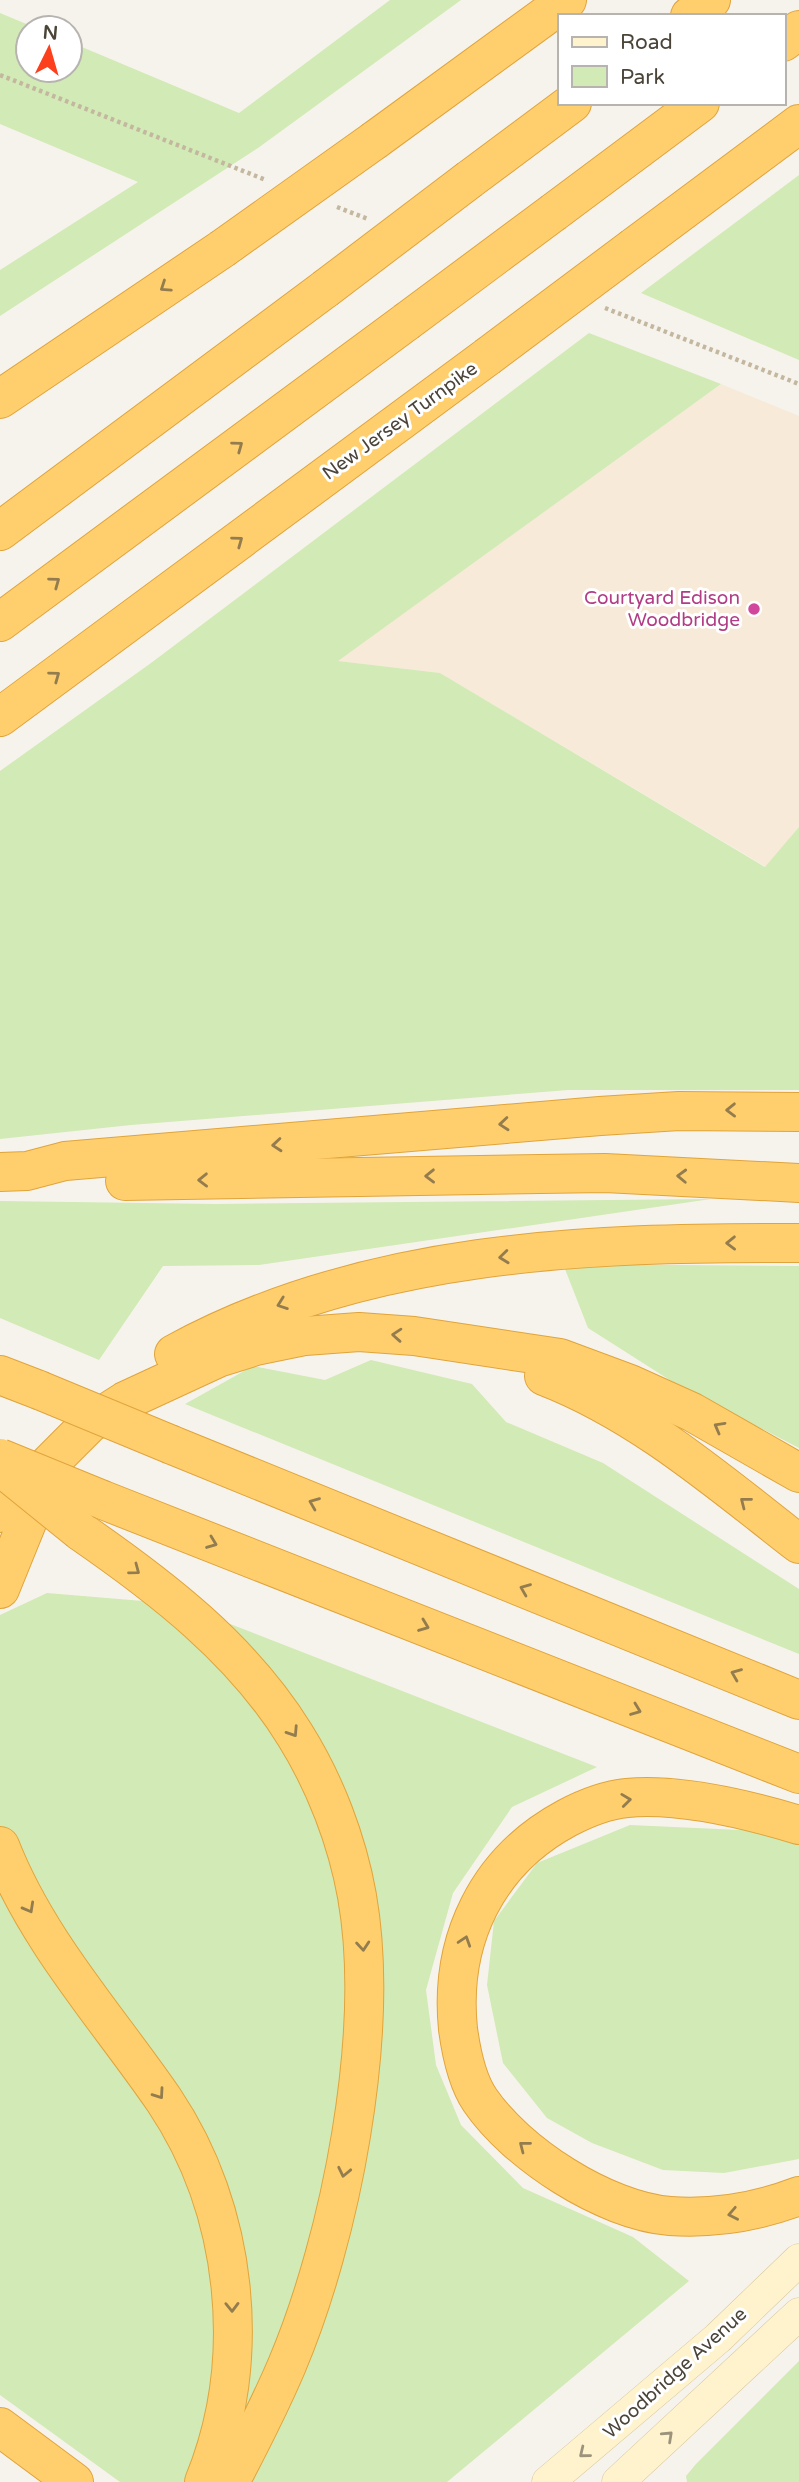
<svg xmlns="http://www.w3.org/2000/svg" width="799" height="2482" font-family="'Varela Round',sans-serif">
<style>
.commercial{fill:#f7ead8}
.green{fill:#d2eab5}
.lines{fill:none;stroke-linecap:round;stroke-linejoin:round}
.secondary-casing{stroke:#d6c79b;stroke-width:33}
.motorway-casing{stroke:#e0a43c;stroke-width:40}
.path{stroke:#c4b79f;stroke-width:4.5;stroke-dasharray:3.5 3.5;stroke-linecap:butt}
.secondary{stroke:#fff3cd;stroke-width:32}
.motorway{stroke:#ffcf6e;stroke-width:38}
.motorway-bridge-casing{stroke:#e0a43c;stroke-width:40;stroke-linecap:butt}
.motorway-bridge{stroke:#ffcf6e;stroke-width:38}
.oneway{stroke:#937c4e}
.oneway2{stroke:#9c937c}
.hotel-dot{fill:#d1479c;stroke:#fff;stroke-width:2.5}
.labels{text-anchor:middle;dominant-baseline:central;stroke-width:6;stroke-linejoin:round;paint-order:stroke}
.street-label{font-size:19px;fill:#4b4439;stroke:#fff}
.hotel-label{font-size:19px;fill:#b23c85;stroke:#fff;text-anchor:end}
</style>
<rect width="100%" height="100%" fill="#f6f3ec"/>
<polygon class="commercial" points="721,384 799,416 799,827 766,867 440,673 337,661"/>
<g class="green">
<polygon points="390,0 461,0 258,148 0,316 0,270 138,182 0,124 0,13 36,28 28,28 28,70 70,70 70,42 239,113"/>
<polygon points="799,175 799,360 641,293"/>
<polygon points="589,333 721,384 338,661 440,673 765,867 799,827 799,1090 568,1090 131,1125 0,1139 0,771 151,663"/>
<polygon points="711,1199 259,1265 163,1266 99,1360 0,1318 0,1201 216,1204"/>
<polygon points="563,1264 799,1266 799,1448 676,1384 588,1328"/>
<polygon points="371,1360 472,1384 506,1422 603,1463 799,1589 799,1654 185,1404 253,1366 325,1380"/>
<polygon points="47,1593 179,1604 597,1767 512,1807 453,1893 426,1990 436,2065 461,2125 523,2188 633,2237 689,2281 447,2482 120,2482 0,2395 0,1615"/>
<polygon points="630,1825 762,1831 799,1845 799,2159 724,2173 663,2170 592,2143 547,2118 503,2063 487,1985 494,1921 537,1863"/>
<polygon points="799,2361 799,2482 687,2482 686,2476 696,2464"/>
</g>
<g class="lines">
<g class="secondary-casing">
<g id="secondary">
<polyline points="548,2482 718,2338 799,2260"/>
<polyline points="618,2482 799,2314"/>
</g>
</g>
<g class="motorway-casing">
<g id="motorway">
<polyline points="690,16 711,0"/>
<polyline points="783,42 799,30"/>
<polyline points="375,140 567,0"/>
<polyline points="470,179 572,103"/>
<polyline points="554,212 700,103"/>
<polyline points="634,247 799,124"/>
<polyline points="0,399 222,249"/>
<polyline points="0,531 325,289"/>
<polyline points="0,622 406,322"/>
<polyline points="0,717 487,357"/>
<polyline points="0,1172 27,1171 65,1161 600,1116 679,1111 799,1112"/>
<polyline points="125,1181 605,1173 799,1183"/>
<path d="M174 1354C363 1250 588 1242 799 1243"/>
<polyline points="0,1375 39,1390"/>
<path d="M544 1376C640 1413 719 1482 799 1544"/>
<polyline points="172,1445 799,1700"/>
<polyline points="103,1500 799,1774"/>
<polyline points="0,1513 89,1424 125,1401 218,1358 256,1346 305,1336 359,1332 414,1336 560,1358 630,1384 692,1412 799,1473"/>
<path d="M80 1531C161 1587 242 1649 295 1735 325 1783 347 1840 357 1896 381 2033 341 2237 287 2365 270 2405 250 2444 230 2482"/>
<polyline points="0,1589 43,1483"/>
<path d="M799 1825C749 1810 679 1793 627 1798 607 1800 584 1809 567 1818 487 1861 449 1940 458 2029 461 2051 467 2081 480 2100 516 2153 605 2211 670 2216 714 2219 757 2212 799 2196"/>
<path d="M0 1846C37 1941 107 2017 164 2100 238 2210 254 2359 204 2482"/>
<polyline points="0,2427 74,2482"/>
</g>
</g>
<g class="path">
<polyline points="0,75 266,180"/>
<polyline points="337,207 368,219"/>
<polyline points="605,308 799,384"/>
</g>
<use href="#secondary" class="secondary"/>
<use href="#motorway" class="motorway"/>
<g class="motorway-bridge-casing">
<g id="motorway-bridge">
<polyline points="222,249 375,140"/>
<polyline points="325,289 470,179"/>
<polyline points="406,322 554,212"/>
<polyline points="487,357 634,247"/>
<polyline points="39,1390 172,1445"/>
<polyline points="0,1458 103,1500"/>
<polyline points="12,1476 80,1531"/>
</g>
</g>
<use href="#motorway-bridge" class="motorway-bridge"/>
</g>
<defs><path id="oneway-chevron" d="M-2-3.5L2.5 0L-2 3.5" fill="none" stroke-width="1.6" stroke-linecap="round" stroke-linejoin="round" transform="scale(1.75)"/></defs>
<g class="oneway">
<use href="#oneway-chevron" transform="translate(165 287) rotate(146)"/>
<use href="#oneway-chevron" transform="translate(238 446) rotate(-36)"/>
<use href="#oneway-chevron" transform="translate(238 541) rotate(-36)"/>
<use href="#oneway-chevron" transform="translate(55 582) rotate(-36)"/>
<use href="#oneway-chevron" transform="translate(55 676) rotate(-36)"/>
<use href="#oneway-chevron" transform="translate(731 1110) rotate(179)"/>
<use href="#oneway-chevron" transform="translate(504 1124) rotate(175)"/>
<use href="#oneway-chevron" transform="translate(277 1145) rotate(175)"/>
<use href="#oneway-chevron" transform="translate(430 1176) rotate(179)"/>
<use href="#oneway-chevron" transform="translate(682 1176) rotate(-178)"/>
<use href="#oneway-chevron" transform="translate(203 1180) rotate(179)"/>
<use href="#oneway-chevron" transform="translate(731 1243) rotate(179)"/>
<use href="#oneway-chevron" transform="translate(504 1257) rotate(174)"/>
<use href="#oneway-chevron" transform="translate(282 1304) rotate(160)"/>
<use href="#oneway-chevron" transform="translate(397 1335) rotate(-176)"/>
<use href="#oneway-chevron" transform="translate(719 1427) rotate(-151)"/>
<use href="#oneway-chevron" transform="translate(745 1502) rotate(-142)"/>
<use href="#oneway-chevron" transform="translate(314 1503) rotate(-158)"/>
<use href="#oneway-chevron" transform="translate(212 1543) rotate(21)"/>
<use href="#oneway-chevron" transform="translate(135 1570) rotate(37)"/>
<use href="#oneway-chevron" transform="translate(525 1589) rotate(-158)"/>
<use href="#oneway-chevron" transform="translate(424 1626) rotate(21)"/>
<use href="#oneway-chevron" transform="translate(736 1674) rotate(-158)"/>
<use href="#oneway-chevron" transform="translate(636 1710) rotate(21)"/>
<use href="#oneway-chevron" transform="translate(293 1732) rotate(57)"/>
<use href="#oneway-chevron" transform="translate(626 1800) rotate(-7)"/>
<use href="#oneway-chevron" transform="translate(29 1908) rotate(61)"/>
<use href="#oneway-chevron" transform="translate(465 1941) rotate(-72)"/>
<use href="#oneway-chevron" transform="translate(363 1946) rotate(85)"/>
<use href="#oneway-chevron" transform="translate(159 2094) rotate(55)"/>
<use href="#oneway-chevron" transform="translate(524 2146) rotate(-142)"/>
<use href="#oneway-chevron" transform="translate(344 2172) rotate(102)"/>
<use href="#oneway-chevron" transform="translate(733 2214) rotate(169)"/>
<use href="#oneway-chevron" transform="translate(232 2307) rotate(89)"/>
</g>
<g class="oneway2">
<use href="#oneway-chevron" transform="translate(668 2436) rotate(-43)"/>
<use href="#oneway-chevron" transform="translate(584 2453) rotate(141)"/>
</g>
<circle class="hotel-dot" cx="754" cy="609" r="7"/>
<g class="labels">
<g class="street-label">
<text transform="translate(400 421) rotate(-36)">New Jersey Turnpike</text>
<text transform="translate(675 2373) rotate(-42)">Woodbridge Avenue</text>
</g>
<g class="hotel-label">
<text x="740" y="598">Courtyard Edison<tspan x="740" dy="22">Woodbridge</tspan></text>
</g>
</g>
<rect x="558" y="14" width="228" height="91" fill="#ffffff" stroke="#b7b4b0" stroke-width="2"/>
<rect x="572" y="37" width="35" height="10" fill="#fff3cd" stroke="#b7b4b0" stroke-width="2"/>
<text x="620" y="49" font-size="21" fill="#4b4439">Road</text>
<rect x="572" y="66" width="35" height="21" fill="#d2eab5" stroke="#b7b4b0" stroke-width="2"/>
<text x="620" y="84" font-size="21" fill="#4b4439">Park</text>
<g transform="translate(49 49) rotate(5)"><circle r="33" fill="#ffffff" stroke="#b7b4b0" stroke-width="2"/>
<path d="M0-5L12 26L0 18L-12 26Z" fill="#fc3f1d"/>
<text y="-10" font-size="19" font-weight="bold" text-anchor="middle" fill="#4b4439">N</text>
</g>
</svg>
